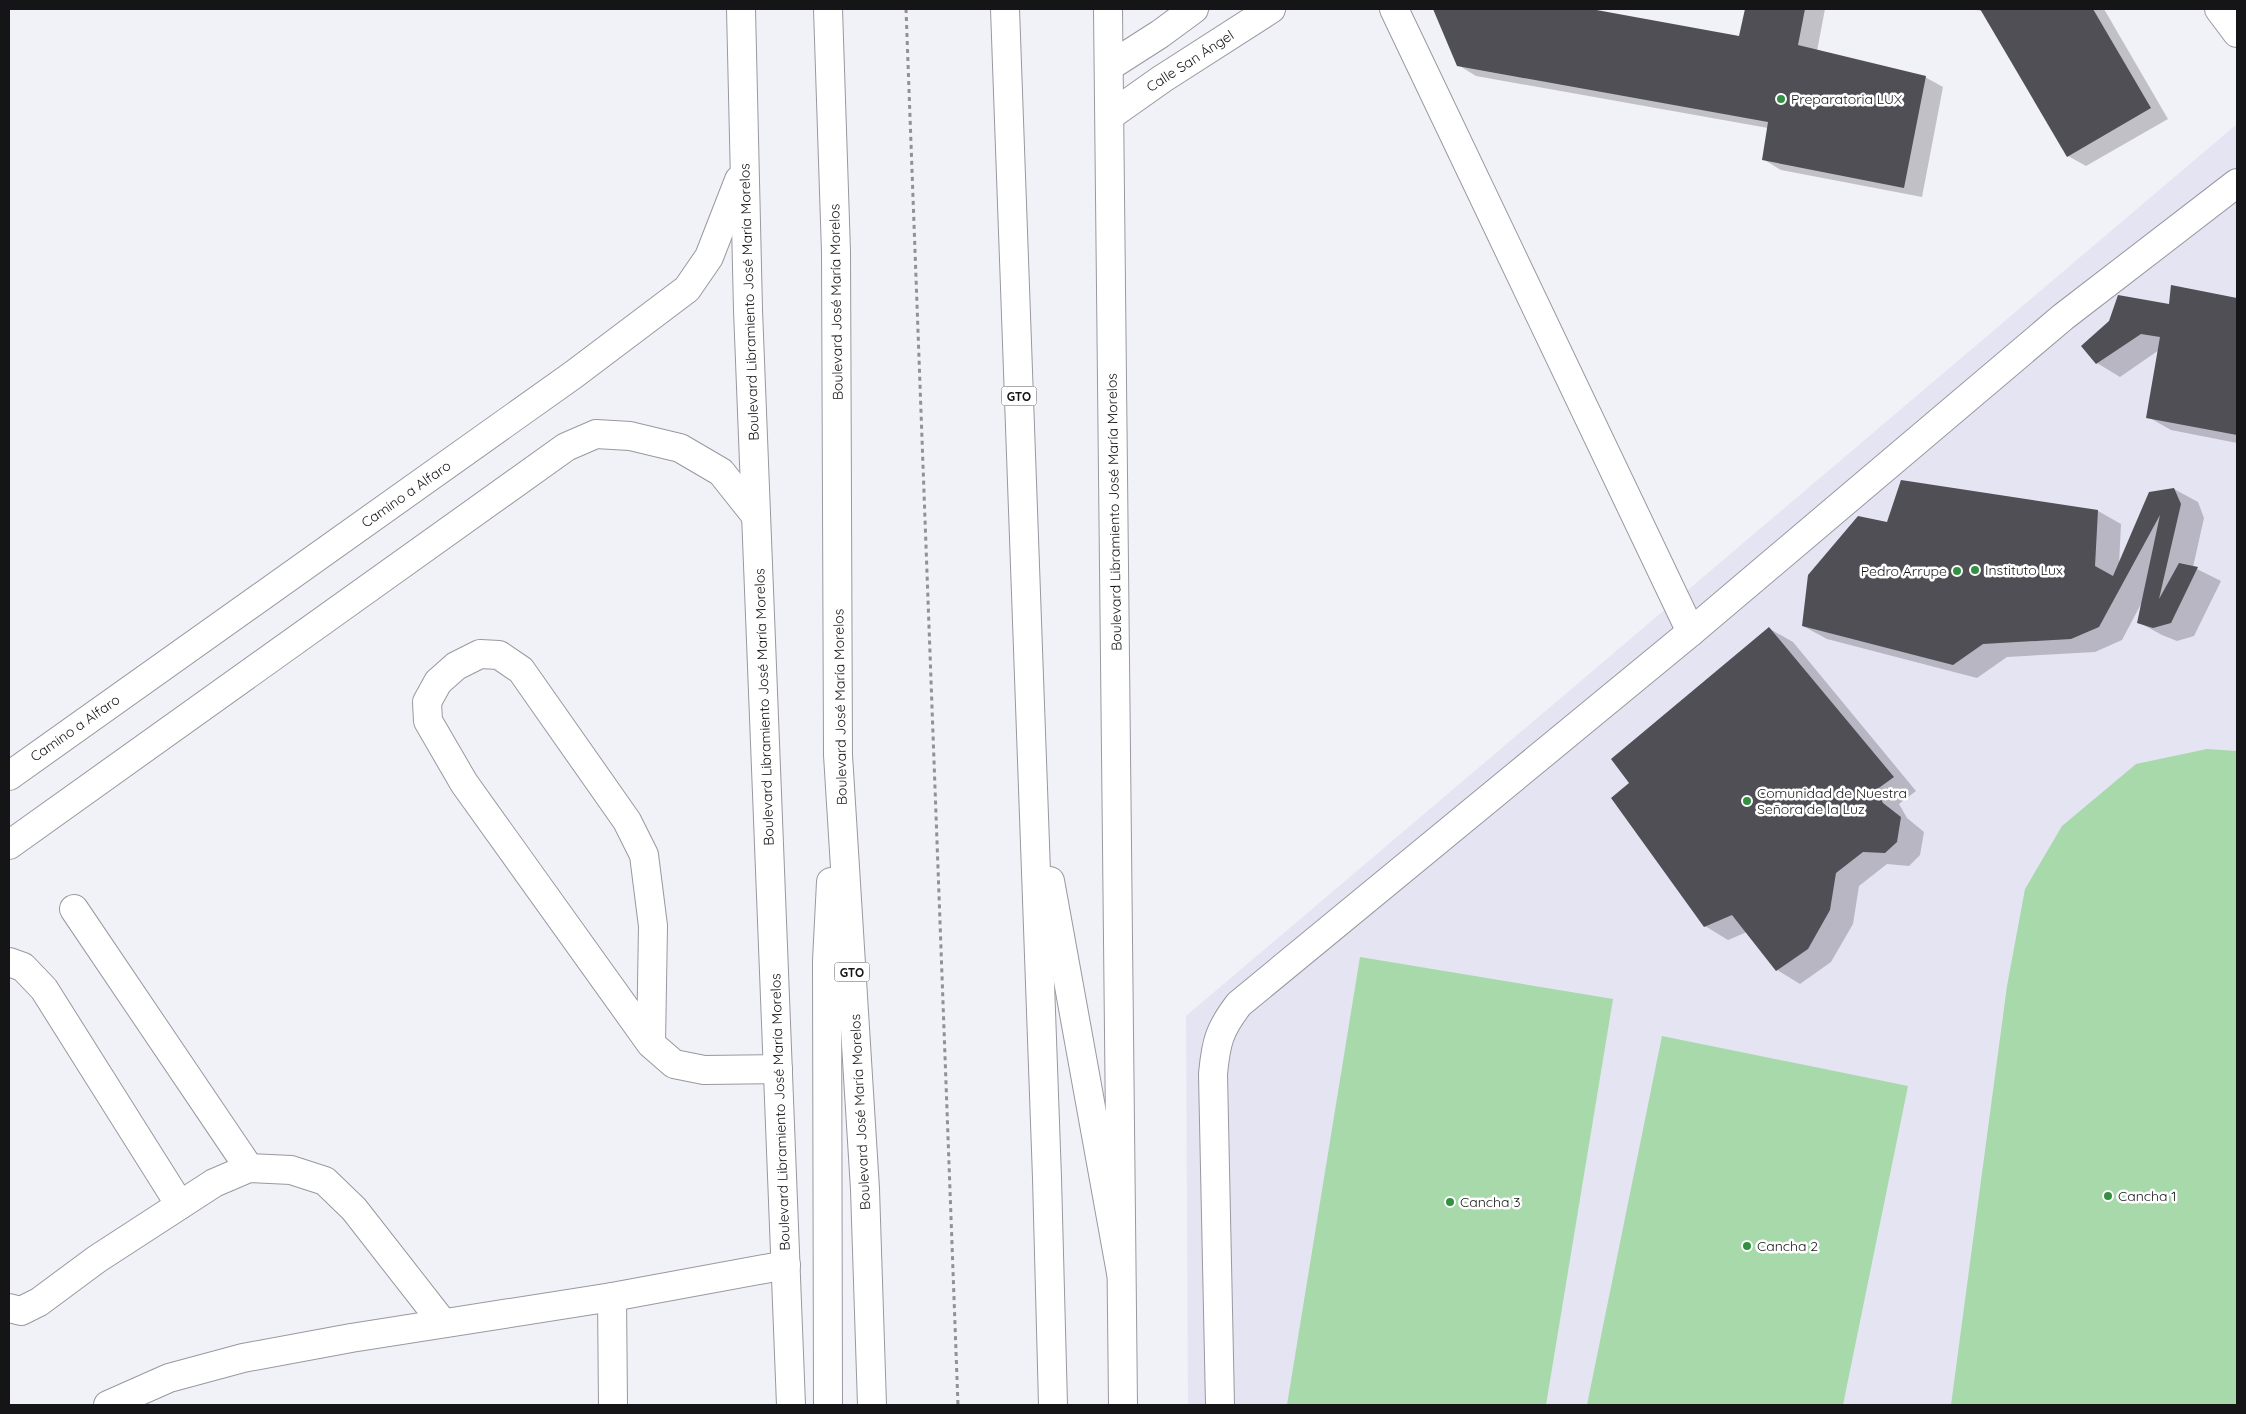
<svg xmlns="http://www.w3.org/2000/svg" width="2246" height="1414" font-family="Quicksand,sans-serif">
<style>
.built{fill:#e5e4f3}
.green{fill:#a7d9ab}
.shadow{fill:#0003}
.building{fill:#504f56}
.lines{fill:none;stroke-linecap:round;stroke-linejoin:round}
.minor-casing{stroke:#9998a0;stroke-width:30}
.major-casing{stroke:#9998a0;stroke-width:30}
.path{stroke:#919195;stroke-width:3;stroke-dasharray:4 4;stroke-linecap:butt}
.minor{stroke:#fff;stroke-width:28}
.major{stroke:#fff;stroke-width:28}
.poi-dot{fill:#319042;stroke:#fff;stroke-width:2}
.labels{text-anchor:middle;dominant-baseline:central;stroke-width:5;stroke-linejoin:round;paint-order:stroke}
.shield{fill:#fff;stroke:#5b5b5d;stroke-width:1}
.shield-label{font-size:12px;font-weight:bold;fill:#151517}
.street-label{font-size:14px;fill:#151517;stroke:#fff}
.poi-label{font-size:14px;fill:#151517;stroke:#fff;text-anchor:start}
</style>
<rect width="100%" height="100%" fill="#f1f1f8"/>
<polygon class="built" points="2237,124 2237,1405 1188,1405 1186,1016"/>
<g class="green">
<polygon points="2207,749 2237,751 2237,1405 1951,1405 2007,986 2025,889 2062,826 2136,764"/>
<polygon points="1360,957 1613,999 1546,1405 1287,1405"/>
<polygon points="1662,1036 1908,1086 1843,1405 1587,1405"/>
</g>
<g class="shadow">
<polygon points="1434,9 1584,9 1740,38 1746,9 1825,9 1817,51 1925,77 1943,87 1922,197 1781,170 1763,159 1768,128 1476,76 1458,65"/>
<polygon points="1970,9 2104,9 2168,119 2086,166 2068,156 1982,11"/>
<polygon points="2172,286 2237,299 2237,443 2171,430 2148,417 2159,350 2120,377 2097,363 2082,346 2170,306"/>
<polygon points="2174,489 2198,502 2204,518 2193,567 2221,581 2194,636 2177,641 2162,635 2138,622 2141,604 2122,640 2095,652 2007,657 1977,678 1827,639 1803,626 1888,524 2098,511 2121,524 2119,565"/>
<polygon points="1770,629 1793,642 1916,791 1899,804 1907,818 1924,832 1920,855 1909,866 1887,864 1859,886 1853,924 1831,962 1800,984 1777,970 1747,932 1728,940 1705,926 1631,783"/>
</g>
<g class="building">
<polygon points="1433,9 1591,9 1739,36 1745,9 1805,9 1798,45 1926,76 1904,188 1762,160 1768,122 1457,66"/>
<polygon points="1980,9 2093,9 2151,108 2067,157"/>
<polygon points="2171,285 2237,298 2237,435 2146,418 2160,337 2141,334 2096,364 2081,346 2109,321 2118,295 2169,304"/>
<polygon points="1901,480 2098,510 2095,566 2113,576 2149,492 2174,488 2181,504 2159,599 2179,563 2198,567 2171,623 2153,628 2137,623 2160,515 2099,627 2071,639 1983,644 1953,665 1802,626 1808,575 1858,516 1887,522"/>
<polygon points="1769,627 1894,777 1876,790 1883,803 1901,817 1897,842 1885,853 1863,852 1836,873 1830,910 1808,949 1776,971 1732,915 1704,927 1611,798 1629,783 1611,759"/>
</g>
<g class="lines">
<g class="minor-casing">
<g id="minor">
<polyline points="741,9 748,310 791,1405"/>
<polyline points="1108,9 1123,1405"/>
<polyline points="1394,9 1691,632"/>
<polyline points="2219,9 2237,33"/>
<polyline points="1110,66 1160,34 1194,9"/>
<polyline points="1111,115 1162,79 1271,9"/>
<polyline points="9,776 573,375 687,289 709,257 739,180"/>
<polyline points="9,845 566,447 596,434 630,436 680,448 721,472 756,516"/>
<polyline points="74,909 249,1168"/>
<polyline points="9,962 23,967 44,989 180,1205"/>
<polyline points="651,1044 653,926 644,855 627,821 521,670 499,655 480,654 456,666 438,682 427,702 428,721 464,783 651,1044 674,1064 704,1070 778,1069"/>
<polyline points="612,1297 613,1405"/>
<polyline points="9,1308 21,1311 39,1302 97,1259 214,1183 249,1168 291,1170 325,1181 354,1209 443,1323"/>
<polyline points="108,1405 169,1378 243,1358 351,1338 612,1297 786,1265"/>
<path d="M1220 1405 1213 1074C1216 1042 1219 1030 1239 1004L1691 632 2063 317 2237 183"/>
</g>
</g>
<g class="major-casing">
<g id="major">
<polyline points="828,9 836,252 838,755 865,1189 872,1405"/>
<polyline points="1005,9 1047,1178 1053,1405"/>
<polyline points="1050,881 1121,1273"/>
<polyline points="828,1405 827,961 831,882"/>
</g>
</g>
<polyline class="path" points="906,9 958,1405"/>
<use href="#minor" class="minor"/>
<use href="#major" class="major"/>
</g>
<g class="poi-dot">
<circle cx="1781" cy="99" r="5"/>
<circle cx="1975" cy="570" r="5"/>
<circle cx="1957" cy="571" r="5"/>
<circle cx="1747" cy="801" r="5"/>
<circle cx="2108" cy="1196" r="5"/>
<circle cx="1450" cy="1202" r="5"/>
<circle cx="1747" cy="1246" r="5"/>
</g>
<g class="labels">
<g class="shield">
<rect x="1001.5" y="386.5" width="35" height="19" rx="4"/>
<rect x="834.5" y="962.5" width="35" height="19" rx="4"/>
</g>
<g class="shield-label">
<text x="1019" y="396">GTO</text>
<text x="852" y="972">GTO</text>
</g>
<g class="street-label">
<text transform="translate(1190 61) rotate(-33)">Calle San Ángel</text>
<text transform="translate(749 302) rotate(-92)">Boulevard Libramiento José María Morelos</text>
<text transform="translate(836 302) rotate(-91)">Boulevard José María Morelos</text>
<text transform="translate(406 494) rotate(-35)">Camino a Alfaro</text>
<text transform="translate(1114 512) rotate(-91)">Boulevard Libramiento José María Morelos</text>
<text transform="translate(764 707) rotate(-92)">Boulevard Libramiento José María Morelos</text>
<text transform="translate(840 707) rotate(-91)">Boulevard José María Morelos</text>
<text transform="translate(75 728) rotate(-35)">Camino a Alfaro</text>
<text transform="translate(780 1112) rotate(-92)">Boulevard Libramiento José María Morelos</text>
<text transform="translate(860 1112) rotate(-93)">Boulevard José María Morelos</text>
</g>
<g class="poi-label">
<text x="1791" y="99">Preparatoria LUX</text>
<text x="1985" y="570">Instituto Lux</text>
<text x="1947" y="571" text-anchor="end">Pedro Arrupe</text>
<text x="1757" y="793">Comunidad de Nuestra<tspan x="1757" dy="16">Señora de la Luz</tspan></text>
<text x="2118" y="1196">Cancha 1</text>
<text x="1460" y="1202">Cancha 3</text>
<text x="1757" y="1246">Cancha 2</text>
</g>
</g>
<rect width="2246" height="1414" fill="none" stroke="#151517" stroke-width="20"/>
</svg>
